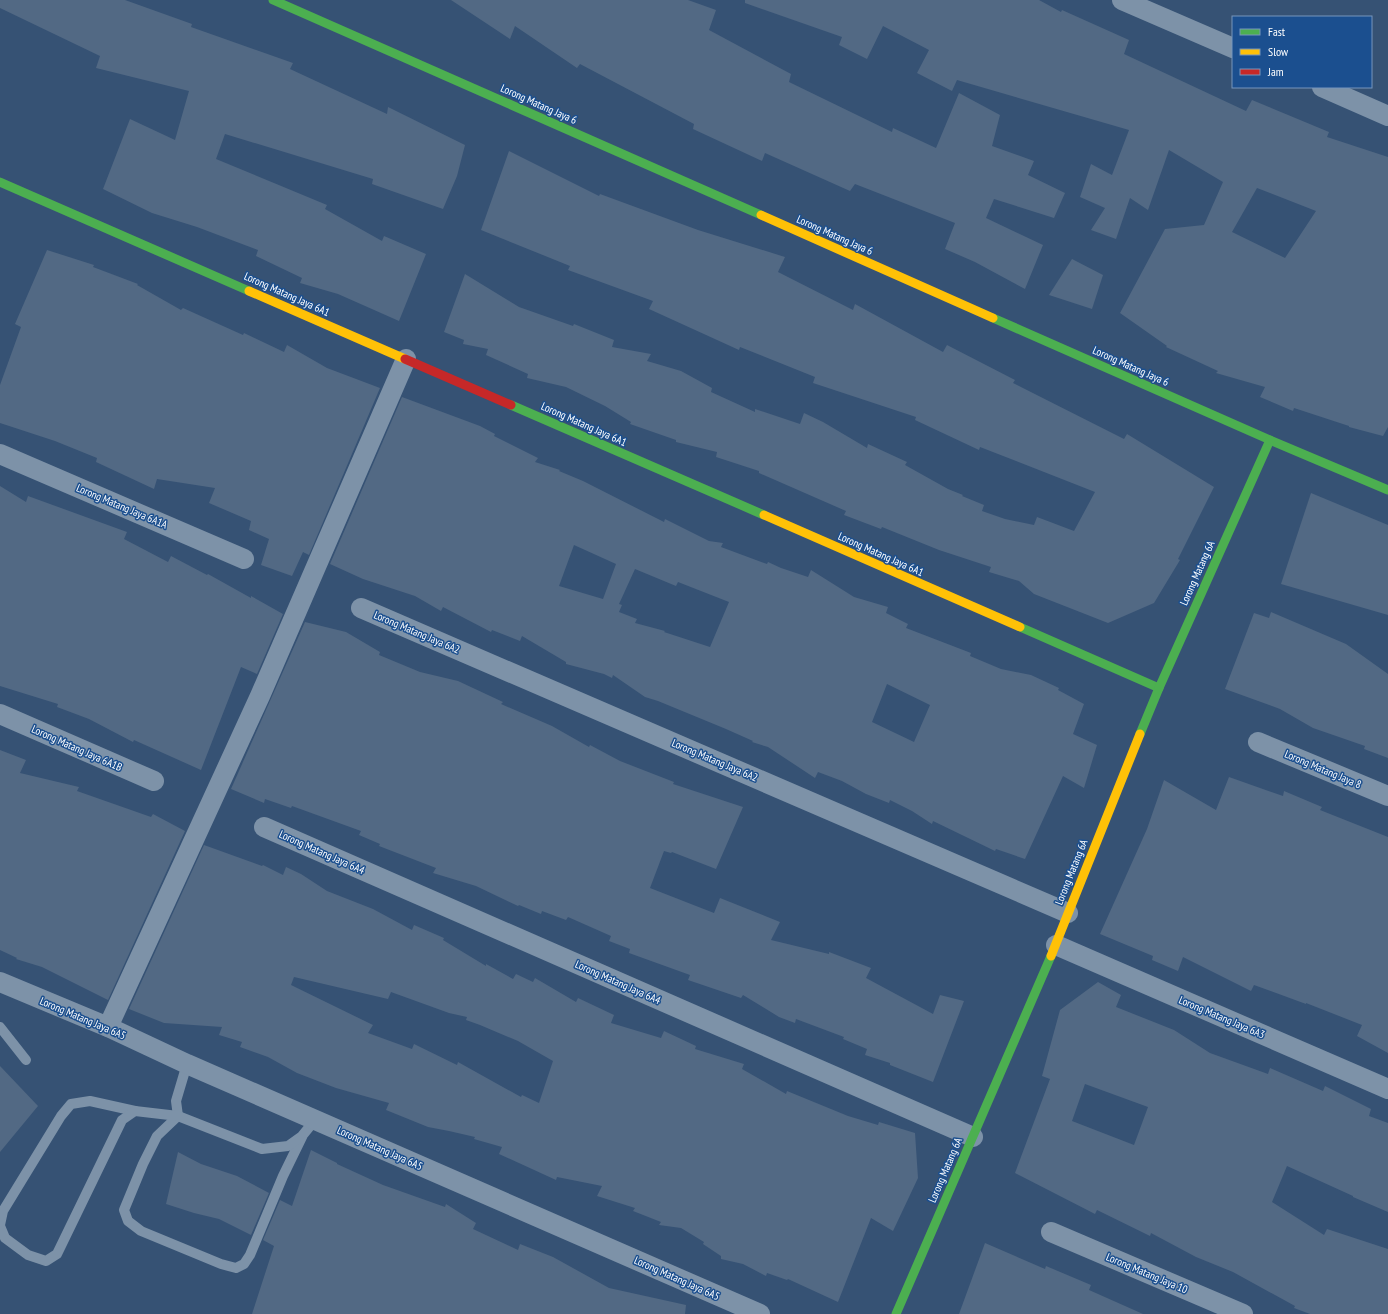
<svg xmlns="http://www.w3.org/2000/svg" width="1388" height="1314" font-family="'PT Sans Narrow',sans-serif">
<style>
.building{fill:#526984;fill-rule:evenodd}
.lines{fill:none;stroke-linecap:round;stroke-linejoin:round}
.lane{stroke:#7d92a8;stroke-width:10}
.street{stroke:#7d92a8;stroke-width:20}
.fast{stroke:#4caf50;stroke-width:9}
.slow{stroke:#ffc107;stroke-width:9}
.jam{stroke:#c62828;stroke-width:9}
.labels{text-anchor:middle;dominant-baseline:central;stroke-width:3;stroke-linejoin:round;paint-order:stroke}
.street-label{font-size:11px;fill:#fff;stroke:#1b4f8f}
</style>
<rect width="100%" height="100%" fill="#365274"/>
<g class="building">
<polygon points="0,0 125,0 192,24 191,27 293,63 290,69 387,114 388,107 465,145 457,176 443,209 372,184 373,179 225,134 216,159 327,205 325,209 382,241 384,236 426,254 399,321 338,294 300,283 302,278 256,256 258,250 197,227 152,213 103,189 130,119 175,140 189,91 96,68 100,56 0,8"/>
<polygon points="451,0 688,0 716,10 709,30 791,74 789,82 892,132 893,128 936,148 959,93 1000,115 992,146 1034,161 1028,175 1065,193 1054,218 994,199 986,218 1043,245 1025,289 975,262 945,249 955,223 855,184 850,191 765,153 762,161 693,129 694,124 580,64 577,68 515,26 510,39"/>
<path d="M745 0H1039L1061 12 1062 10 1129 40 1124 54 1246 111 1252 100 1329 132 1327 137 1388 157V427L1383 436 1349 427V426L1294 408 1293 411 1260 397 1265 387 1216 373 1218 371 1166 347 1167 346 1120 313 1165 229 1204 225 1223 182 1169 150 1148 210 1130 198 1116 239 1091 230 1105 208 1080 197 1091 164 1112 175 1129 130 957 80 952 91 917 73 929 50 883 26 867 59 839 45 842 37 745 3ZM1257 188 1316 211 1285 258 1232 232Z"/>
<polygon points="509,151 599,196 600,194 698,230 785,257 778,272 853,310 855,304 943,352 947,345 1015,380 1013,383 1124,439 1127,434 1214,487 1178,559 1180,560 1154,603 1108,623 1034,594 1019,581 989,572 991,567 939,550 882,527 881,529 844,515 846,511 759,473 759,471 716,457 717,452 676,442 676,440 630,424 631,422 605,406 566,387 527,378 528,374 486,355 488,349 463,344 464,340 444,332 465,274 519,307 573,326 574,324 614,340 612,347 651,354 647,361 681,371 712,388 711,392 755,412 755,409 800,424 804,413 823,422 867,448 868,444 907,462 905,465 948,489 963,495 962,496 984,505 982,511 1005,519 1034,525 1037,517 1074,531 1095,492 980,447 979,450 915,420 916,417 813,383 815,377 740,347 739,350 649,309 653,301 568,270 570,266 481,230"/>
<polygon points="47,250 94,265 93,267 138,284 137,285 181,310 183,308 243,335 244,333 284,352 287,345 327,368 380,388 309,555 303,552 292,576 261,565 269,539 249,530 251,521 209,503 215,488 157,479 154,489 96,462 97,458 55,441 0,423 0,385 21,327 15,324"/>
<polygon points="1072,259 1103,275 1092,309 1049,295"/>
<path d="M402 397 480 426 495 434 494 436 538 458 535 462 560 470 559 471 583 481 664 522 665 519 709 541 723 543 721 547 767 564 768 562 781 568 808 577 811 570 854 597 888 607 886 613 908 624 906 628 971 653 970 656 1001 669 1031 675 1059 688 1058 690 1084 704 1073 734 1097 745 1084 788 1063 776 1025 859 996 849 995 851 933 821 932 824 912 811 890 800 889 803 866 794 842 781 818 772 815 778 768 747 752 742 753 741 726 729 658 701 645 697 613 675 612 678 604 674 566 664V662L522 636 520 641 492 630 491 632 443 607 441 611 415 596 363 579 330 564ZM574 545 616 564 603 599 559 586ZM635 569 676 586 678 582 729 602 710 647 664 632 665 631 635 623 637 619 619 612 622 605 619 604ZM887 684 930 705 914 742 872 722Z"/>
<polygon points="0,486 26,502 28,496 127,532 124,539 168,562 171,556 207,575 208,574 251,598 251,596 283,614 257,674 241,667 201,770 134,740 133,742 89,719 57,707 58,704 0,686"/>
<polygon points="1311,493 1388,525 1388,615 1281,584"/>
<polygon points="1271,612 1346,644 1388,674 1388,758 1364,749 1365,746 1313,728 1280,709 1225,689 1254,613 1269,618"/>
<polygon points="305,622 346,632 380,652 379,655 420,672 458,681 503,702 501,704 552,726 589,747 590,745 620,761 674,782 673,784 743,807 716,869 672,852 671,853 664,851 650,888 714,913 720,898 780,922 771,940 829,954 829,952 871,968 866,978 933,1014 940,995 964,1001 933,1082 890,1065 890,1063 865,1055 867,1049 843,1039 844,1037 796,1019 795,1023 779,1017 743,995 741,998 688,980 690,975 629,953 630,949 609,941 611,936 568,917 566,920 542,911 541,914 519,905 518,906 476,886 433,873 436,868 379,846 380,844 359,835 361,831 292,806 291,808 265,799 264,803 231,789"/>
<polygon points="0,750 26,760 20,773 79,787 77,791 151,817 153,814 185,831 108,1000 42,967 16,959 17,958 0,950"/>
<polygon points="1229,777 1283,796 1284,791 1322,807 1320,810 1388,837 1388,1053 1357,1036 1362,1025 1306,1003 1306,1004 1254,985 1251,991 1183,957 1178,971 1152,960 1153,956 1100,934 1147,829 1164,780 1216,810"/>
<path d="M204 845 262 866 263 865 283 875 286 867 301 874 327 891 373 909 412 930 414 925 444 938 443 940 486 966V964L513 979 516 974 533 982 535 978 576 1002 578 998 614 1015 611 1023 661 1038 664 1031 696 1046 695 1049 744 1064 742 1069 786 1094 787 1091 848 1116 878 1125 879 1122 915 1133 918 1178 893 1231 871 1218 838 1302 788 1279 787 1280 767 1273 766 1276 743 1264 721 1259V1256L703 1244 704 1242 681 1228 659 1225 661 1222 633 1211 635 1208 597 1196 602 1186 557 1177 556 1180 499 1154 502 1147 474 1139 475 1137 449 1131 428 1127 386 1110 389 1103 336 1088 297 1073 268 1057 240 1047 242 1042 219 1035 222 1027 164 1023 129 1009ZM294 977 388 999 391 992 449 1013 467 1017 466 1020 480 1025 518 1041 553 1061 539 1103 522 1095 521 1097 458 1062 457 1065 414 1044 412 1049 368 1033 373 1025 291 985Z"/>
<path d="M1098 982 1121 995 1116 1007 1174 1030 1210 1053 1268 1074 1270 1068 1323 1091 1325 1086 1371 1109 1369 1116 1388 1123V1212L1353 1197V1196L1287 1166 1272 1202 1324 1235 1327 1229 1388 1249V1314H1310L1294 1308 1295 1306 1233 1272 1196 1257 1151 1233 1150 1236 1097 1210 1095 1214 1015 1173 1050 1079 1042 1076 1060 1010ZM1085 1084 1148 1107 1134 1145 1072 1121Z"/>
<polygon points="0,1066 38,1106 0,1152"/>
<polygon points="311,1150 337,1163 337,1164 383,1185 445,1207 446,1204 476,1223 473,1229 518,1250 520,1244 553,1257 609,1288 686,1305 685,1314 252,1314 274,1246 263,1240 280,1200 292,1206"/>
<polygon points="178,1152 201,1164 237,1176 269,1193 251,1235 219,1219 194,1213 166,1204"/>
<polygon points="985,1243 1045,1269 1046,1266 1091,1285 1089,1290 1143,1314 959,1314"/>
</g>
<g class="lines">
<g class="lane">
<polyline points="0,1027 26,1060"/>
<polyline points="178,1116 157,1136 143,1164 124,1210 128,1221 141,1231 221,1264 236,1268 244,1264 250,1255 283,1176 302,1137"/>
<polyline points="178,1116 176,1101 187,1064"/>
<polyline points="0,1225 3,1211 61,1116 71,1104 90,1101 135,1111"/>
<polyline points="0,1226 5,1238 28,1255 46,1261 57,1254 122,1120 135,1111 178,1116 262,1149 288,1146 302,1136 315,1120"/>
</g>
<g class="street">
<polyline points="1122,0 1233,48"/>
<polyline points="1322,87 1388,116"/>
<polyline points="0,454 244,559"/>
<polyline points="361,608 1068,913"/>
<polyline points="0,714 154,781"/>
<polyline points="1258,742 1388,796"/>
<polyline points="264,827 973,1137"/>
<polyline points="1056,945 1388,1089"/>
<polyline points="0,982 108,1027 187,1064 760,1314"/>
<polyline points="108,1027 260,696 406,359"/>
<polyline points="1051,1232 1243,1314"/>
</g>
<g class="fast">
<polyline points="273,0 761,215"/>
<polyline points="0,182 249,291"/>
<polyline points="993,318 1270,440 1388,490"/>
<polyline points="511,405 764,515"/>
<polyline points="1020,627 1159,688"/>
<polyline points="1140,734 1159,688 1270,440"/>
<polyline points="896,1314 1051,956"/>
</g>
<g class="slow">
<polyline points="761,215 993,318"/>
<polyline points="249,291 405,359"/>
<polyline points="764,515 1020,627"/>
<polyline points="1051,956 1140,734"/>
</g>
<polyline class="jam" points="405,359 511,405"/>
</g>
<g class="labels">
<g class="street-label">
<text transform="translate(539 104) rotate(24)">Lorong Matang Jaya 6</text>
<text transform="translate(835 235) rotate(24)">Lorong Matang Jaya 6</text>
<text transform="translate(287 294) rotate(24)">Lorong Matang Jaya 6A1</text>
<text transform="translate(1131 366) rotate(24)">Lorong Matang Jaya 6</text>
<text transform="translate(584 424) rotate(24)">Lorong Matang Jaya 6A1</text>
<text transform="translate(122 506) rotate(23)">Lorong Matang Jaya 6A1A</text>
<text transform="translate(881 554) rotate(24)">Lorong Matang Jaya 6A1</text>
<text transform="translate(1197 573) rotate(-66)">Lorong Matang 6A</text>
<text transform="translate(417 632) rotate(23)">Lorong Matang Jaya 6A2</text>
<text transform="translate(77 748) rotate(24)">Lorong Matang Jaya 6A1B</text>
<text transform="translate(715 760) rotate(23)">Lorong Matang Jaya 6A2</text>
<text transform="translate(1323 769) rotate(23)">Lorong Matang Jaya 8</text>
<text transform="translate(322 852) rotate(24)">Lorong Matang Jaya 6A4</text>
<text transform="translate(1071 872) rotate(-68)">Lorong Matang 6A</text>
<text transform="translate(618 982) rotate(24)">Lorong Matang Jaya 6A4</text>
<text transform="translate(1222 1017) rotate(23)">Lorong Matang Jaya 6A3</text>
<text transform="translate(83 1018) rotate(23)">Lorong Matang Jaya 6A5</text>
<text transform="translate(380 1148) rotate(24)">Lorong Matang Jaya 6A5</text>
<text transform="translate(945 1170) rotate(-67)">Lorong Matang 6A</text>
<text transform="translate(1147 1273) rotate(23)">Lorong Matang Jaya 10</text>
<text transform="translate(677 1278) rotate(24)">Lorong Matang Jaya 6A5</text>
</g>
</g>
<rect x="1232" y="16" width="140" height="72" fill="#1b4f8f" stroke="#7695bc"/>
<rect x="1240" y="29" width="20" height="6" fill="#4caf50" stroke="#7695bc"/>
<text x="1268" y="36" font-size="12" fill="#ffffff">Fast</text>
<rect x="1240" y="49" width="20" height="6" fill="#ffc107" stroke="#7695bc"/>
<text x="1268" y="56" font-size="12" fill="#ffffff">Slow</text>
<rect x="1240" y="69" width="20" height="6" fill="#c62828" stroke="#7695bc"/>
<text x="1268" y="76" font-size="12" fill="#ffffff">Jam</text>
</svg>
